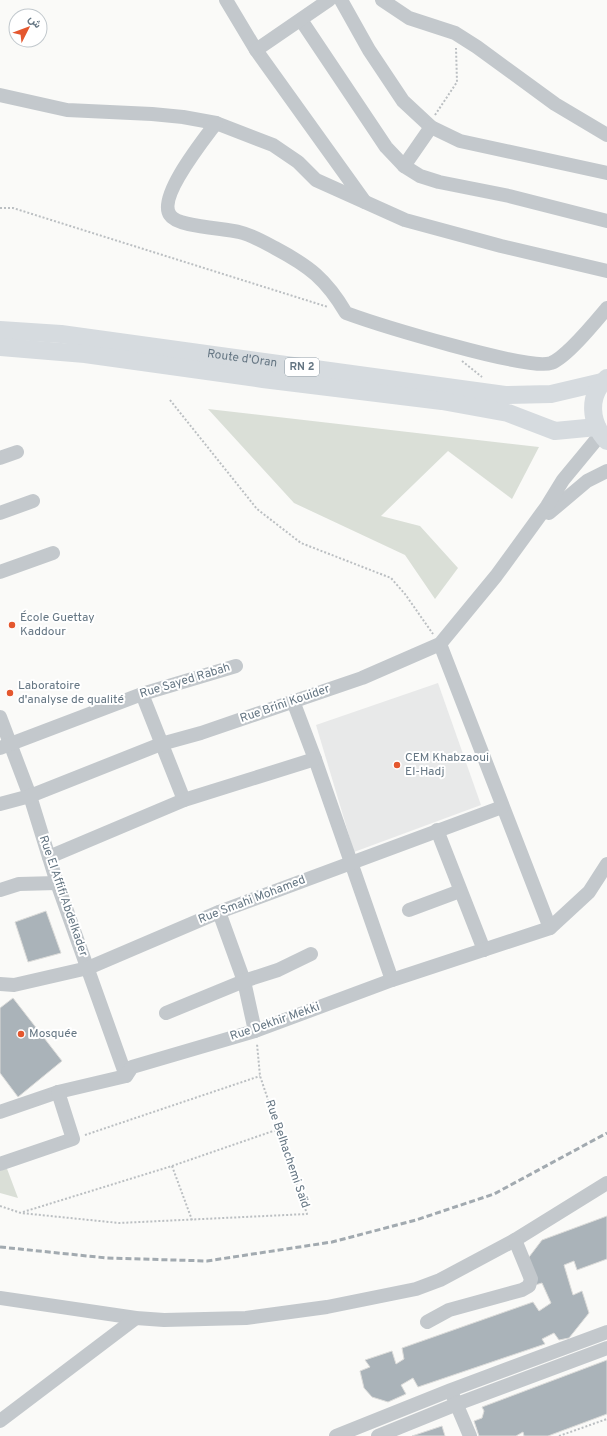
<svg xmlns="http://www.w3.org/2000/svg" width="607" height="1436" font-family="Overpass,Vazirmatn,sans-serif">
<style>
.built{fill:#e8e9e9}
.green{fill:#dadfd7}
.building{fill:#aab3b9;stroke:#dcdcda}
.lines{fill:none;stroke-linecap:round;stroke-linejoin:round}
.path{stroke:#bbbfc2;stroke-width:2;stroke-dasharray:2 2;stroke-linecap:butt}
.minor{stroke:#c3c8cc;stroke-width:14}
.major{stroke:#d6dbdf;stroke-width:18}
.rail{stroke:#a2aab0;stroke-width:3;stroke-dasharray:6 3;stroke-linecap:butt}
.poi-dot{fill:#e4572e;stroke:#fff;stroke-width:1.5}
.labels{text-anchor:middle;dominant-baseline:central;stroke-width:4;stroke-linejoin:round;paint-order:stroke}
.shield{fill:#fff;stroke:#939fa8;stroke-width:1}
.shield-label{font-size:11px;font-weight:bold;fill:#657683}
.street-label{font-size:12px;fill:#657683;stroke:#fff}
.poi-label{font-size:12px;fill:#657683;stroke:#fff;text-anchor:start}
</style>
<rect width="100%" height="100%" fill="#fafaf8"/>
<polygon class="built" points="438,683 481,805 354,852 316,725"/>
<g class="green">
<polygon points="208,409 539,447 512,499 448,451 381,516 420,526 458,568 435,599 405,555 294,503"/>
<polygon points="6,1166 18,1198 0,1193 0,1168"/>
</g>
<g class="building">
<polygon points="46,911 61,953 28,962 15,922"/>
<polygon points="13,998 62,1061 18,1097 0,1073 0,1008"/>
<polygon points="607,1216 607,1259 577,1270 574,1261 564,1265 573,1295 582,1291 589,1313 569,1338 559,1340 554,1333 542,1339 545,1344 418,1387 413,1378 401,1385 406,1394 388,1402 372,1397 364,1388 360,1371 370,1367 365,1360 392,1351 396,1364 404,1359 402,1348 533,1302 539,1311 551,1303 542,1283 535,1285 526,1261 542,1240"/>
<polygon points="607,1360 607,1414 548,1436 524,1436 523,1432 516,1436 479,1436 474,1421 482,1418 484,1411 482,1407"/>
<polygon points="442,1426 445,1436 412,1436"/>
</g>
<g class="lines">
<g class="path">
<polyline points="435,115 457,82 456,48"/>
<polyline points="0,208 13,208 328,307"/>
<polyline points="462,361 482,377"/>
<polyline points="170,400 257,509 301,543 391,578 405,594 433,634"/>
<polyline points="85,1135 260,1076"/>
<polyline points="172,1166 192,1220"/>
<polyline points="0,1206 21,1213 119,1223 307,1214 260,1076 257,1044"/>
<polyline points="23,1212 172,1166 279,1129"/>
<polyline points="559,1436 607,1419"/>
</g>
<g class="minor">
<polyline points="226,0 256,50 365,202"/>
<polyline points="341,0 369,50 403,101 431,127 460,141 607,173"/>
<polyline points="382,0 409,18 455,33 477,47 555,104 607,135"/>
<polyline points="301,20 386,147 404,166 420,176 439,182 509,196 607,221"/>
<polyline points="256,50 329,0"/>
<polyline points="0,95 67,110 152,114 183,117 216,123 273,145 298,162 316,180 405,220 501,246 607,271"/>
<path d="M216 123C205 138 157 197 170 215 177 227 224 228 239 232 252 235 264 242 275 248 309 266 326 279 346 313 376 324 528 371 551 363 567 357 596 321 607 308"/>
<polyline points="404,166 431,127"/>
<polyline points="0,458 17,452"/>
<polyline points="0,513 33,501"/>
<polyline points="549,513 587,481 607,471"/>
<polyline points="0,572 53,553"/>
<polyline points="440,644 550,928"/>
<polyline points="142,694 184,800"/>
<polyline points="293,701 315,759 392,980"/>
<polyline points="0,717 30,796 57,883 126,1076"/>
<polyline points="0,748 142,694 236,666"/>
<polyline points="0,804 30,796 161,744 201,733 362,678 440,644 496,576 547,506 563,480 601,434"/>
<polyline points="437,830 484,950"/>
<polyline points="49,857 184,800 315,759"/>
<polyline points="0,890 19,884 57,883"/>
<polyline points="409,910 460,891"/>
<polyline points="219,912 244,981 255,1031"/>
<polyline points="0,984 14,985 88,968 219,912 502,807"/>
<polyline points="166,1013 244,981 278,970 311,954"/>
<polyline points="0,1112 58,1092 126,1076 132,1067 255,1031 392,980 550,928 589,892 607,864"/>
<polyline points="0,1164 73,1139 58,1092"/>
<polyline points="0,1298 136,1318 164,1320 246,1318 327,1307 416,1289 440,1280 515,1240 607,1183"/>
<polyline points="427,1322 449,1310 522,1290 529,1286 531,1279 515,1240"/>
<polyline points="453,1396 470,1436"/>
<polyline points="0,1421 136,1318"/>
<polyline points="336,1436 451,1390 607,1332"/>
<polyline points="378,1436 457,1404 607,1348"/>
</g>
<g class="major">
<path id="s1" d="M0 330 61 334 505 395 551 394 602 382"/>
<polyline points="0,347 85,354 263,379 442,401 508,413 555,431 597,427"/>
<path d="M607 378C587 396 590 423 607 441"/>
</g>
<polyline class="rail" points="0,1247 107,1258 207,1261 332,1242 416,1220 494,1194 607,1133"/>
</g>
<g class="poi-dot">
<circle cx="12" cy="625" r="4"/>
<circle cx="10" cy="693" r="4"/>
<circle cx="397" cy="765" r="4"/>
<circle cx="21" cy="1034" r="4"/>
</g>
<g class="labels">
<rect class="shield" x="285" y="358" width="34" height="18" rx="3"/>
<g class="shield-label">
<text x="302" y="367">RN 2</text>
</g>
<g class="street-label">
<text stroke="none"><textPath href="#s1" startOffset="244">Route d'Oran</textPath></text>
<text transform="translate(185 681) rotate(-17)">Rue Sayed Rabah</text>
<text transform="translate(285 704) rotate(-19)">Rue Brini Kouider</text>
<text transform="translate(63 896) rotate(71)">Rue El Affifi Abdelkader</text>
<text transform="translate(252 900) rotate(-21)">Rue Smahi Mohamed</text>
<text transform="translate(275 1022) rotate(-19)">Rue Dekhir Mekki</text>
<text transform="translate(287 1154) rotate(71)">Rue Belhachemi Saïd</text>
</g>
<g class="poi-label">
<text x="20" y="618">École Guettay<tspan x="20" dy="14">Kaddour</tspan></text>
<text x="18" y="686">Laboratoire<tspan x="18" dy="14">d'analyse de qualité</tspan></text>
<text x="405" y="758">CEM Khabzaoui<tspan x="405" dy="14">El-Hadj</tspan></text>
<text x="29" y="1034">Mosquée</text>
</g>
</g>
<g transform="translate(28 28) rotate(48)"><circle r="19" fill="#ffffff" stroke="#c1c8cd"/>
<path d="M0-3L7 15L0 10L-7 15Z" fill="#e4572e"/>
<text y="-6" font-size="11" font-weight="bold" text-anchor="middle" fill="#657683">ش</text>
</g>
</svg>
